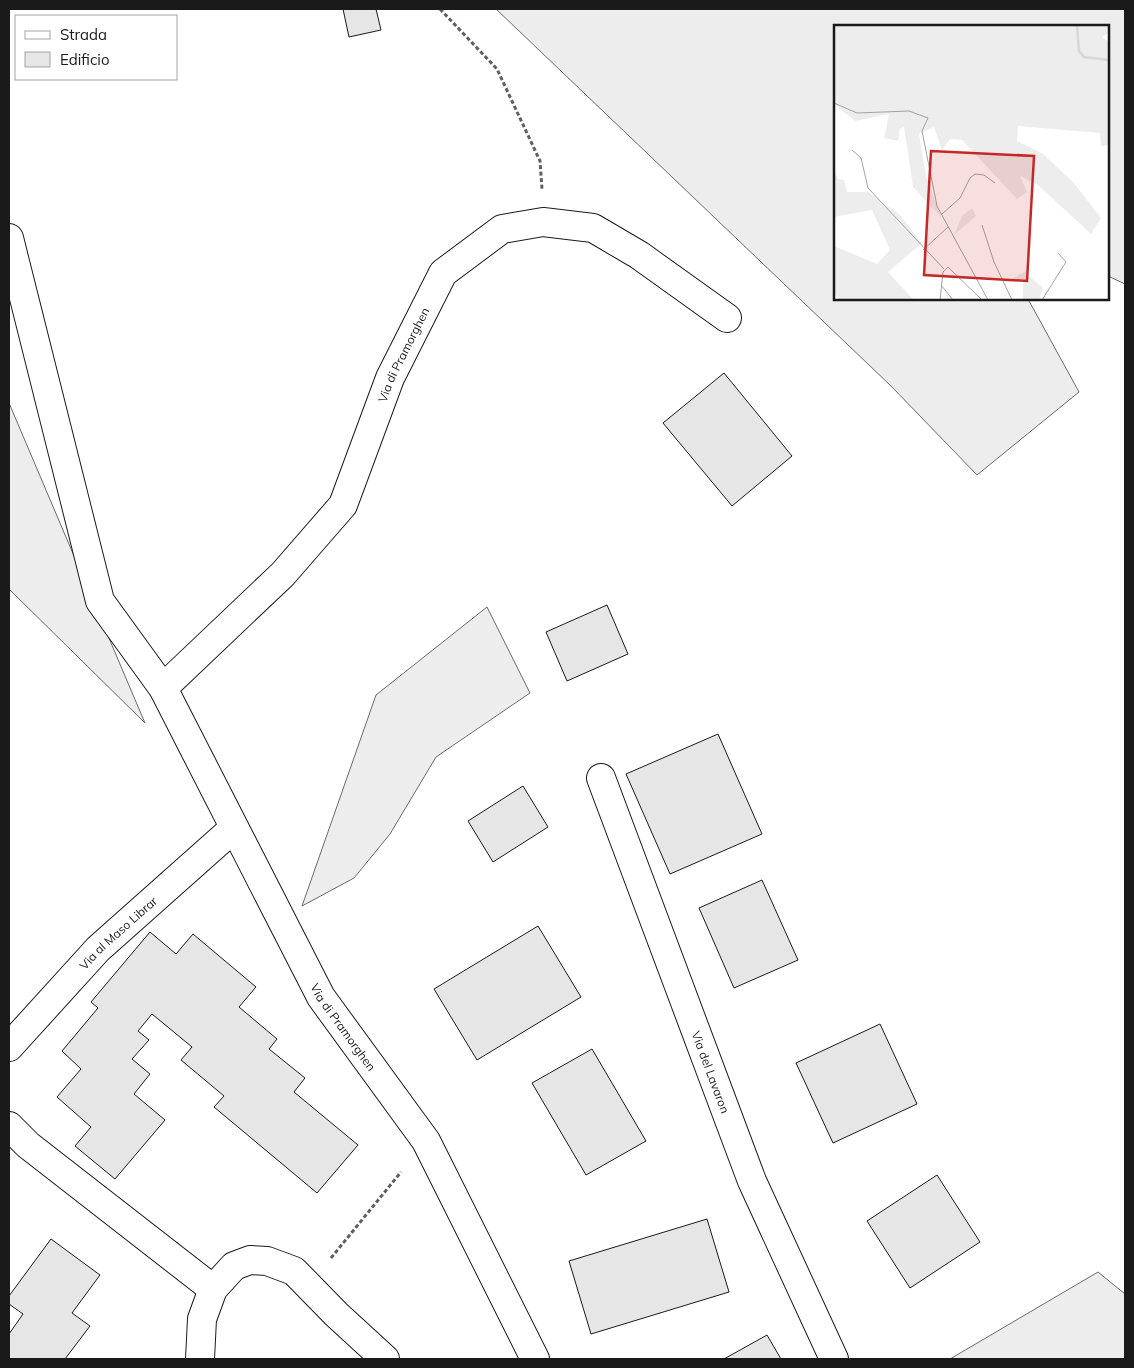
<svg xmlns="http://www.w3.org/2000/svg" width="1134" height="1368" font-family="Mulish,sans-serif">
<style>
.built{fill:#ededed;stroke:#6a6a6a}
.building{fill:#e6e6e6;stroke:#1a1a1a}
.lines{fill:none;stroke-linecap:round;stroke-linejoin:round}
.minor-casing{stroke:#1a1a1a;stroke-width:30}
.path{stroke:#5f5f5f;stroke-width:3;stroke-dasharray:4 2.5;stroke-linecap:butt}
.minor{stroke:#fff;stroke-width:28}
.labels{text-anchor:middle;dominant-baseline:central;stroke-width:4;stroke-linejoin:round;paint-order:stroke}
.street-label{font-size:12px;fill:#1a1a1a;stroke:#fff}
.inset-river{fill:none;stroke:#d7d7d7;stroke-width:2.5}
.inset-road{fill:none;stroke:#a3a3a3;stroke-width:1}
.view{fill:#c62828;fill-opacity:0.15;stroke:#c62828;stroke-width:2.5}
.inset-edge{fill:none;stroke:#1a1a1a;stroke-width:2.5}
</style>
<rect width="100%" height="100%" fill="#fff"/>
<g class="built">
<polygon points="496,9 1125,9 1125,284 1108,276 1108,26 835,26 835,299 1028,299 1079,392 977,475 891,386"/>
<polygon points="9,403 145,723 9,589"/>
<polygon points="487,607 530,693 436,757 390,834 354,878 302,906 376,695"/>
<polygon points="1098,1272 1125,1294 1125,1359 950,1359"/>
</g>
<g class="building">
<polygon points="343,9 376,9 381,30 349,37"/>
<polygon points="724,373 792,456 732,506 663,423"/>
<polygon points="607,605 628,654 567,681 546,632"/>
<polygon points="718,734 762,834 670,874 626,774"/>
<polygon points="523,786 548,827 493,862 468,821"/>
<polygon points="762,880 798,960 734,988 699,908"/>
<polygon points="538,926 581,997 477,1060 434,989"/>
<polygon points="150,932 176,954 193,934 256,987 239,1007 277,1039 269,1049 305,1078 294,1092 358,1145 317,1193 214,1107 224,1096 181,1060 192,1047 152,1014 138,1031 149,1040 132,1059 150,1074 134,1094 165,1120 115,1179 75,1146 91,1127 57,1097 81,1069 62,1051 98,1008 91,1002"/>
<polygon points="880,1024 917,1104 833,1143 796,1063"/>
<polygon points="592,1049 646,1141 586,1175 532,1083"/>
<polygon points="937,1175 980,1242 910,1288 867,1221"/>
<polygon points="707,1219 729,1292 591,1334 569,1261"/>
<polygon points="51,1239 100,1275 72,1313 90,1326 65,1359 11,1359 9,1358 9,1334 23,1314 9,1304 9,1296"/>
<polygon points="767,1335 781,1359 724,1359"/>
</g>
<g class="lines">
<g class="minor-casing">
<g id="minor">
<path id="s1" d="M9 238 100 601 163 688 321 997 426 1141 535 1359"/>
<path id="s2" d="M163 688 283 574 343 505 390 378 443 273 502 229 543 222 593 228 639 255 727 318"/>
<path id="s3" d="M601 778 752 1181 834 1359"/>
<path id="s4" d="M9 1047 98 949 234 828"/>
<polyline points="9,1126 28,1145 213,1289"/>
<polyline points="200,1359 202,1319 213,1289 234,1266 250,1260 267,1261 294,1271 336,1314 385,1359"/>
</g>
</g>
<g class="path">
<polyline points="440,9 497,69 540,161 542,189"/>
<polyline points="331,1258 401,1172"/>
</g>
<use href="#minor" class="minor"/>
</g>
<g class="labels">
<g class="street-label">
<text stroke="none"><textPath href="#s2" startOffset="419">Via di Pramorghen</textPath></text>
<text stroke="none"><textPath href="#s4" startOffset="158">Via al Maso Librar</textPath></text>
<text stroke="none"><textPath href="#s1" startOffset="866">Via di Pramorghen</textPath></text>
<text stroke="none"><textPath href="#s3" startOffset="314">Via del Lavaron</textPath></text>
</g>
</g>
<g transform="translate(834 25)">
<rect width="275" height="275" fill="#fff"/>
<path d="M0 0H275V8L268 12 275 17V120L267 121 266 108 184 101 183 116 209 129 239 157 267 193 257 209 204 160 186 151 193 167 183 174 128 115 116 114 108 125 100 102 85 109 92 151 107 192 79 162 70 102 66 104 64 116 50 113 55 89 21 96 0 79ZM0 145 4 154 10 155 13 167H34L65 189 88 218 54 247 80 275H5L0 268V221L43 239 56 225 38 185 0 192ZM138 183 142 191 120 210 128 191ZM191 247 209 263 205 275H189V255L171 257Z" fill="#ededed"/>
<path class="inset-river" d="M243 0 245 26 250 32 275 35"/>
<path class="inset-road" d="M0 78 23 88 75 86 94 93 88 106 103 181 154 275M18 125 27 133 34 163 110 244M108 189 126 173 136 153 141 149 150 150 161 158M148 200 160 237 178 275M89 225 114 202M107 260 119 275M106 275 109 247 114 242 148 275M208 275 232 237 224 228"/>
<path class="view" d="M97 126 200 131 193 256 90 250Z"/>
<rect width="275" height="275" class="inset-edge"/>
</g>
<rect width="1134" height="1368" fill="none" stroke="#1a1a1a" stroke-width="20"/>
<rect x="15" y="15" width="162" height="65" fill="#ffffff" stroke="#a3a3a3"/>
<rect x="25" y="31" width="25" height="8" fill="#ffffff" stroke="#a3a3a3"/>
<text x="60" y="40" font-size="15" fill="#1a1a1a">Strada</text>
<rect x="25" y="52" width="25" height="15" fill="#e6e6e6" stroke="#a3a3a3"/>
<text x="60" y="65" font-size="15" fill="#1a1a1a">Edificio</text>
</svg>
